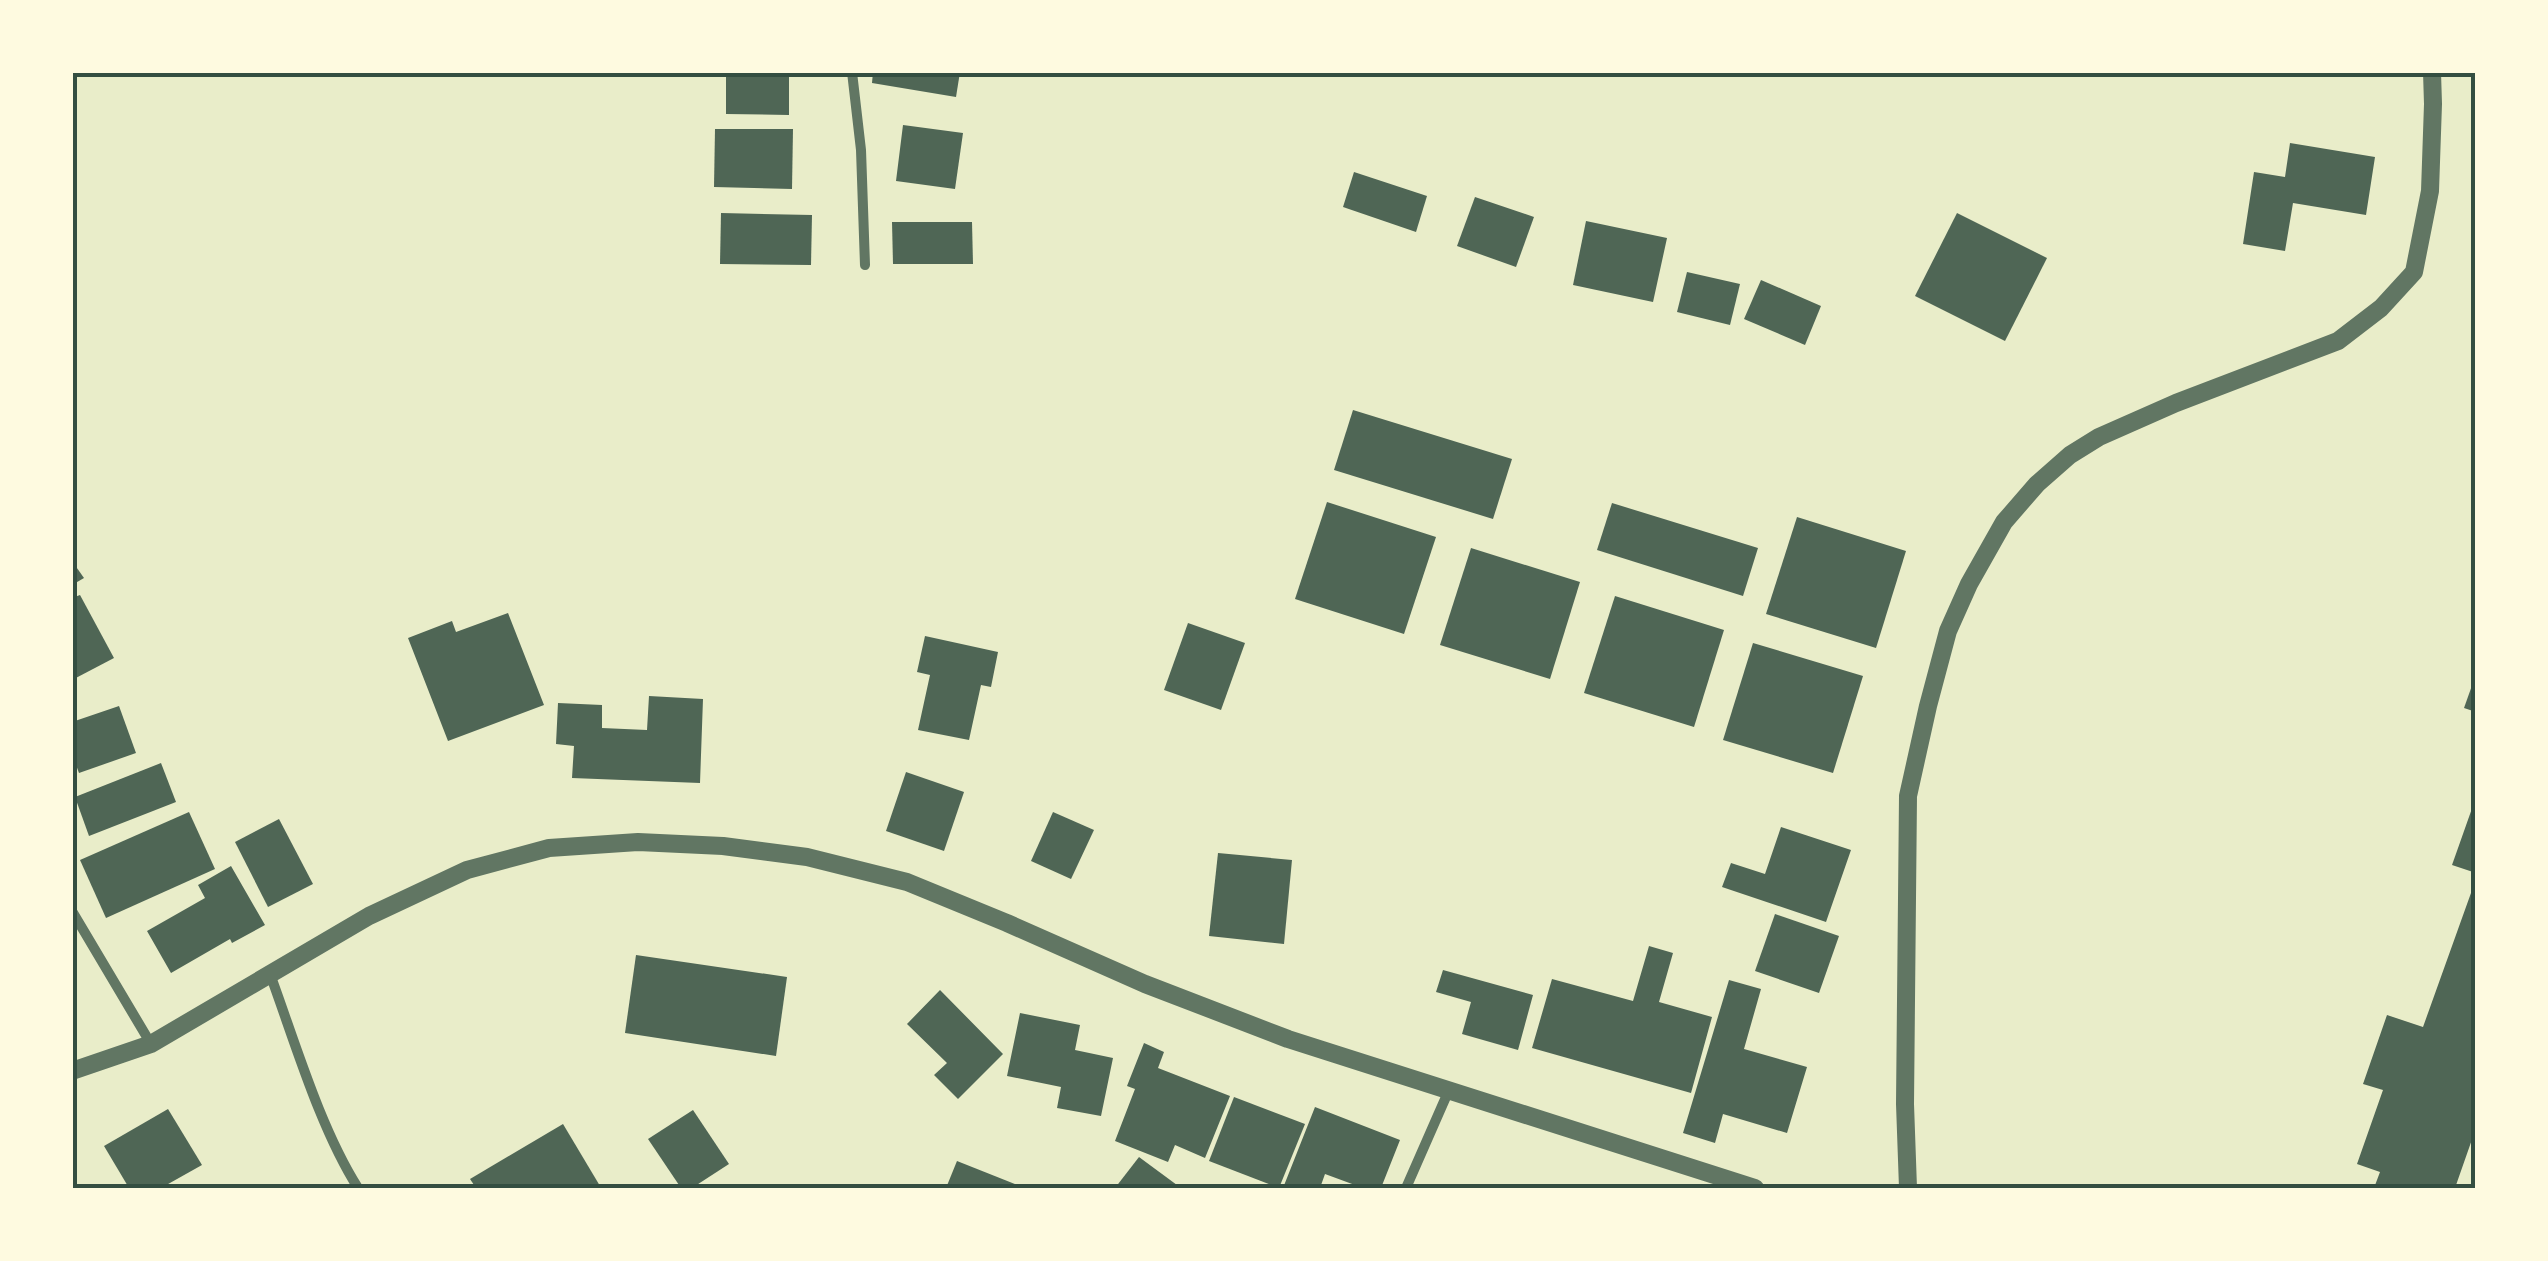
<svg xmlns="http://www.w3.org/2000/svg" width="2548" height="1261" font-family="Roboto,sans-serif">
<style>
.building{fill:#4f6655}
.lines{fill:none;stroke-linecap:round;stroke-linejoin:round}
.minor{stroke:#617663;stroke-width:10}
.tertiary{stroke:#617663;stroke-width:18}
.neatline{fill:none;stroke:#344e41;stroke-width:4}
</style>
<rect width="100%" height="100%" fill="#e9edc9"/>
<g class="building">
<polygon points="726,72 789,72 789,115 726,114"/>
<polygon points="873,72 960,72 956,97 872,83"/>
<polygon points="903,125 963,133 955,189 896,181"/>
<polygon points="715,129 793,129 792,189 714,187"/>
<polygon points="2290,143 2375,157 2366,215 2293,203 2285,251 2243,244 2254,172 2285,177"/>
<polygon points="1354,172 1427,196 1416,232 1343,207"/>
<polygon points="1475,197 1534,217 1516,267 1457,246"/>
<polygon points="721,213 812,215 811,265 720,264"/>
<polygon points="1957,213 2047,258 2005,341 1915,296"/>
<polygon points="1586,221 1667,238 1653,302 1573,285"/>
<polygon points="892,222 972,222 973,264 893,264"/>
<polygon points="1687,272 1740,284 1730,325 1677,312"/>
<polygon points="1761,280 1821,306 1805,345 1744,319"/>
<polygon points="1353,410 1512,459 1493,519 1334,470"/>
<polygon points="1327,502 1436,537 1404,634 1295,599"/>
<polygon points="1612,503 1758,548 1743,596 1597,550"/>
<polygon points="1797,517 1906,551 1876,648 1766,614"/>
<polygon points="1471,548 1580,582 1550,679 1440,645"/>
<polygon points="72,561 84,578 72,585"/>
<polygon points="80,595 114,658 72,680 72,598"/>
<polygon points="1615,596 1724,630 1694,727 1584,693"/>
<polygon points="508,613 544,705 448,741 408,638 452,621 456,632"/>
<polygon points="1188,623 1245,643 1221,710 1164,690"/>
<polygon points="925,636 998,652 991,687 981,685 969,740 918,730 930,675 917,672"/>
<polygon points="1753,643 1863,676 1833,773 1723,740"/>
<polygon points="2475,677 2476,677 2476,712 2464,708"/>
<polygon points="649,696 703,699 700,783 572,778 574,746 556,744 558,703 602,705 602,728 647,730"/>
<polygon points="119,706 136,753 79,773 72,754 72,722"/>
<polygon points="161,763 176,802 89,836 75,797"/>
<polygon points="906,772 964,792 944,851 886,831"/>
<polygon points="2475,800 2476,800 2476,873 2452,865"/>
<polygon points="189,812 215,869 106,918 80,860"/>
<polygon points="1053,812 1094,830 1071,879 1031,861"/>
<polygon points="279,819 313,884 268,907 235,842"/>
<polygon points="1781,827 1851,850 1826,922 1722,887 1731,863 1765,874"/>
<polygon points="1218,853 1292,860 1284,944 1209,936"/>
<polygon points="231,866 265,925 232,943 230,939 171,973 147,931 205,898 198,885"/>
<polygon points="2476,879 2476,1128 2455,1188 2429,1188 2420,1185 2419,1188 2374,1188 2380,1172 2357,1164 2383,1090 2363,1084 2387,1015 2423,1027"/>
<polygon points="1775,914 1839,936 1819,993 1755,971"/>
<polygon points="1649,946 1673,953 1659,1002 1712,1017 1691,1093 1532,1048 1552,979 1633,1001"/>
<polygon points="636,955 787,977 776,1056 625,1033"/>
<polygon points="1443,970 1533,995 1518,1050 1462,1034 1471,1002 1436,992"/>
<polygon points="1729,980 1761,989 1744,1049 1807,1067 1787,1133 1723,1114 1715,1143 1683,1133"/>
<polygon points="940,990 1003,1054 958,1099 934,1075 947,1063 907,1024"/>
<polygon points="1020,1013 1080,1025 1075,1050 1113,1058 1101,1116 1057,1108 1061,1087 1007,1076"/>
<polygon points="1144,1043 1164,1052 1158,1068 1230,1096 1205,1158 1175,1145 1168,1162 1115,1141 1135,1089 1127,1086"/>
<polygon points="1234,1097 1305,1124 1279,1188 1209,1161"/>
<polygon points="1315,1107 1400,1140 1381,1188 1363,1188 1325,1174 1320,1188 1283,1188"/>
<polygon points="168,1109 202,1165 161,1188 129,1188 104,1146"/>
<polygon points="693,1110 729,1164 692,1188 681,1188 648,1139"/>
<polygon points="563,1124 600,1186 595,1188 476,1188 470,1179"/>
<polygon points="1139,1157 1181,1188 1115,1188"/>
<polygon points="957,1161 1025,1188 946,1188"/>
</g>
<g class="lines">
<g class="minor">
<polyline points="852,72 861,150 865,265"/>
<polyline points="72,911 151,1044"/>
<path d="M270 974C295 1042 320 1128 358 1188"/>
<polyline points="1406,1188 1449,1090"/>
</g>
<g class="tertiary">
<polyline points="72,1071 151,1044 369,916 467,870 549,848 638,842 723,846 807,857 907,882 1007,923 1145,984 1288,1039 1755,1188"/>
<polyline points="1908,1188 1905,1104 1908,796 1928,706 1948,631 1969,584 2004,522 2037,484 2070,455 2099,437 2176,403 2338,341 2381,308 2414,272 2430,191 2433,104 2432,72"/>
</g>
</g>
<rect width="2548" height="1261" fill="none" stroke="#fefae0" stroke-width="150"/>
<rect x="75" y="75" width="2398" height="1111" class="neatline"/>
</svg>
